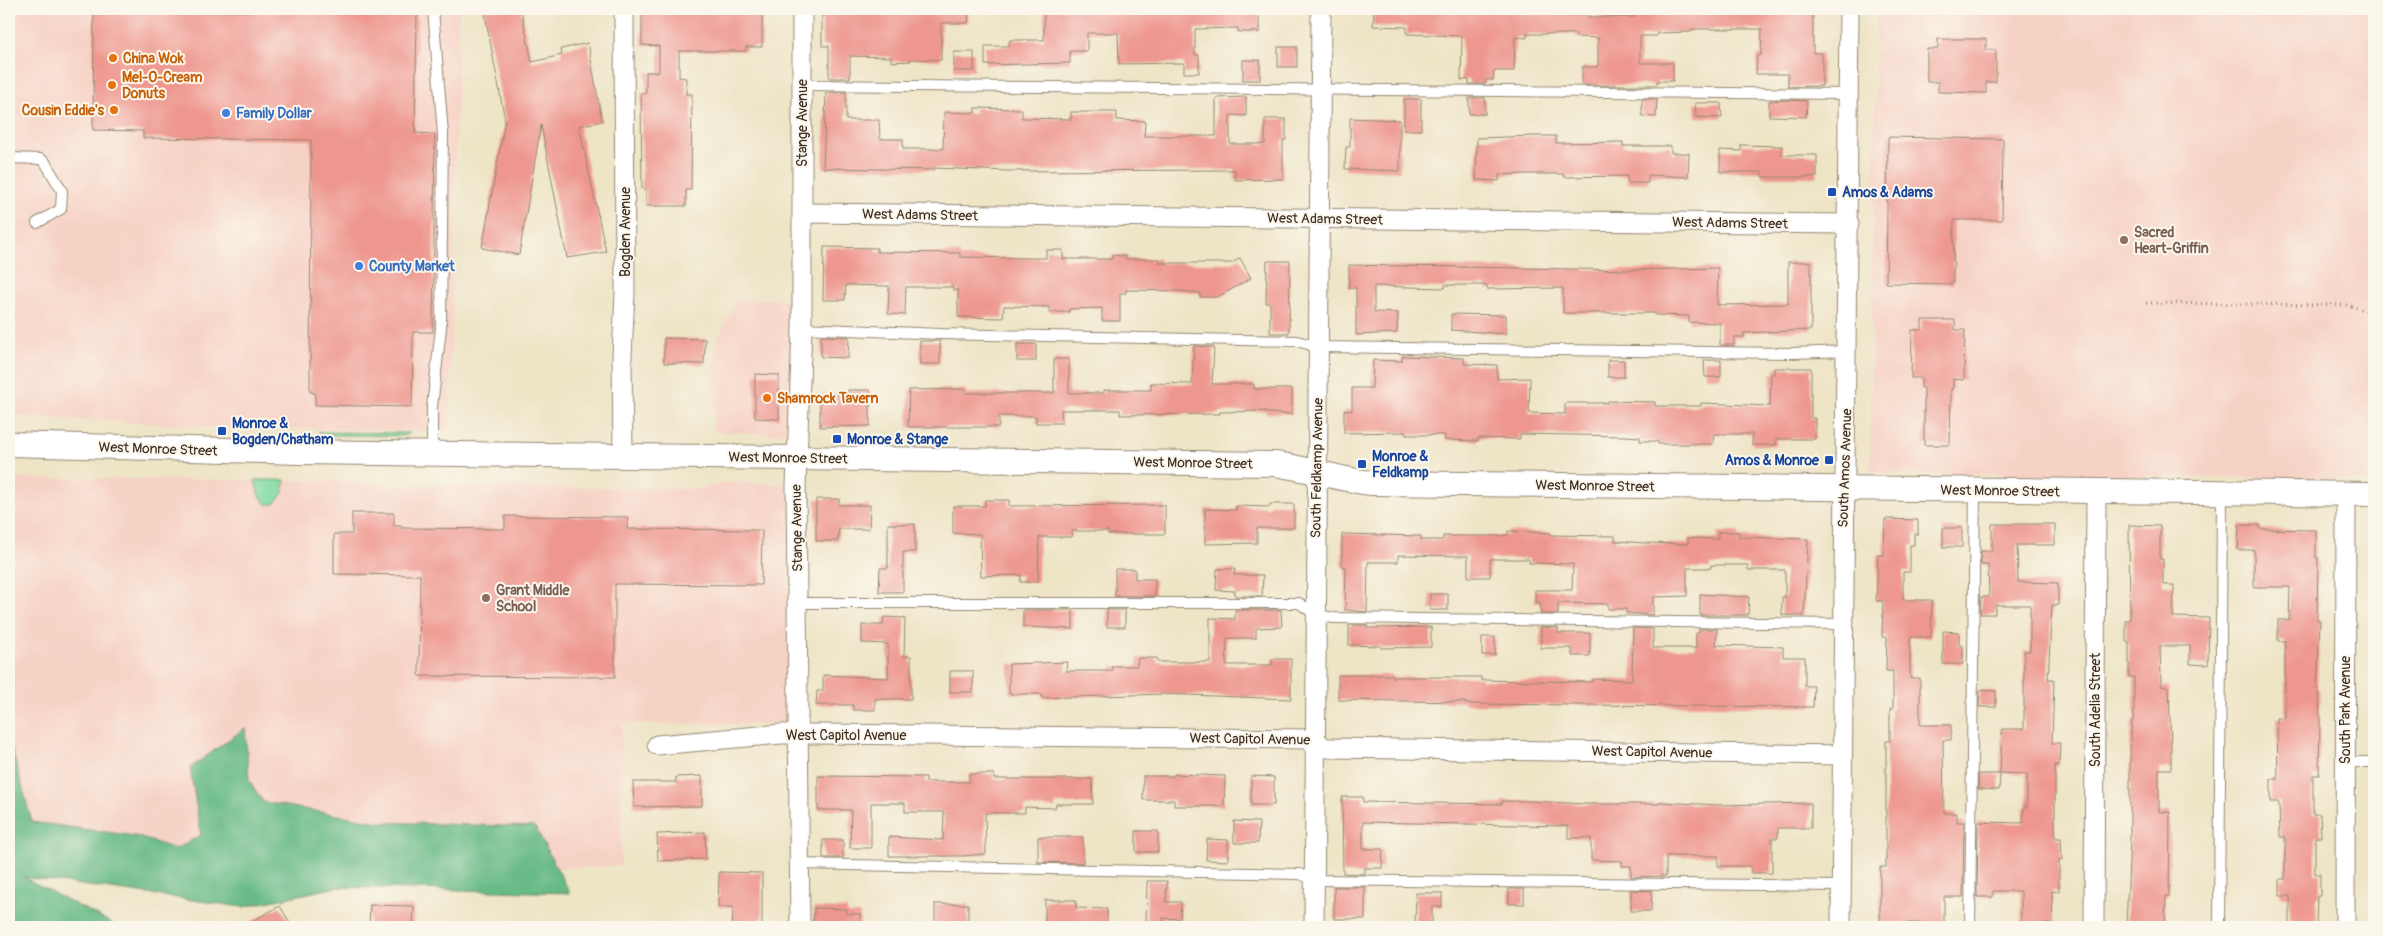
<svg xmlns="http://www.w3.org/2000/svg" width="2383" height="936" font-family="Pangolin,sans-serif">
<style>
.built{fill:#f6d2c5}
.green{fill:#80daa0;stroke:#5e825f}
.forest{fill:#68ba86;stroke:#527252}
.building{fill:#ee978f}
.lines{fill:none;stroke-linecap:round;stroke-linejoin:round}
.service-casing{stroke:#948772;stroke-width:12}
.minor-casing{stroke:#948772;stroke-width:21}
.tertiary-casing{stroke:#948772;stroke-width:26}
.path{stroke:#948772;stroke-width:3;stroke-dasharray:1 4;stroke-linecap:butt}
.service{stroke:#fff;stroke-width:10}
.minor{stroke:#fff;stroke-width:19}
.tertiary{stroke:#fff;stroke-width:24}
.food-dot{fill:#e8710a;stroke:#fbf7ec;stroke-width:2}
.shop-dot{fill:#3f7fe0;stroke:#fbf7ec;stroke-width:2}
.transit-dot{fill:#1a4fb4;stroke:#fbf7ec;stroke-width:2}
.education-dot{fill:#8d6e63;stroke:#fbf7ec;stroke-width:2}
.labels{text-anchor:middle;dominant-baseline:central;stroke-width:4;stroke-linejoin:round;paint-order:stroke}
.food-label{font-size:14px;font-weight:bold;fill:#c56008;stroke:#fbf7ec;text-anchor:start}
.shop-label{font-size:14px;font-weight:bold;fill:#366cbe;stroke:#fbf7ec;text-anchor:start}
.street-label{font-size:14px;fill:#3b2a1e;stroke:#fbf7ec}
.transit-label{font-size:14px;font-weight:bold;fill:#164399;stroke:#fbf7ec;text-anchor:start}
.education-label{font-size:14px;font-weight:bold;fill:#785e54;stroke:#fbf7ec;text-anchor:start}
</style>
<rect width="100%" height="100%" fill="#fbf7ec"/>
<filter id="ink" filterUnits="userSpaceOnUse"><feTurbulence type="fractalNoise" baseFrequency=".02" numOctaves="2"/><feDisplacementMap in="SourceGraphic" scale="10" xChannelSelector="R" yChannelSelector="G"/><feConvolveMatrix kernelMatrix="1 2 1 2 8 2 1 2 1" color-interpolation-filters="sRGB"/></filter>
<filter id="wash" filterUnits="userSpaceOnUse"><feTurbulence type="fractalNoise" baseFrequency=".0096" numOctaves="4" result="noise"/><feDisplacementMap in="SourceGraphic" scale="20" xChannelSelector="R" yChannelSelector="G"/><feGaussianBlur stdDeviation="1.12" result="paint"/><feColorMatrix in="noise" values="0 0 0 0 0 0 0 0 0 0 0 0 0 0 0 0 0 1.4 0 .05"/><feComposite in="paint" operator="in"/></filter>
<g filter="url(#wash)">
<rect width="100%" height="100%" fill="#eee4c6"/>
<g class="built">
<polygon points="9,9 459,9 449,431 215,427 9,416"/>
<polygon points="1876,9 2374,9 2374,482 2319,479 1885,473 1870,471"/>
<polygon points="794,299 791,434 713,432 717,340 737,300"/>
<polygon points="9,478 352,481 369,485 696,489 730,482 790,485 787,724 622,724 621,866 559,868 170,858 26,829 9,774"/>
</g>
<g class="green">
<polygon points="318,432 410,433 405,436 324,435"/>
<polygon points="255,480 285,480 283,493 274,504 266,504 258,493"/>
</g>
<polygon class="forest" points="245,728 249,780 263,802 378,822 535,827 570,893 337,887 243,907 23,877 113,924 114,927 9,927 9,739 32,822 135,836 176,849 201,835 190,768"/>
<g id="blocks">
<g class="building">
<polygon points="484,9 521,9 532,62 562,55 561,49 588,43 602,121 579,126 606,252 567,258 541,125 519,255 482,248 505,120"/>
<polygon points="642,9 762,9 762,47 746,47 746,51 679,51 679,77 686,78 686,94 692,94 691,190 686,190 686,206 646,206 646,189 642,189 641,93 646,93 646,72 659,72 659,46 642,45"/>
<polygon points="822,9 969,9 968,23 941,23 941,60 910,59 910,61 891,62 891,57 850,56 850,78 829,78 829,46 822,46"/>
<polygon points="1044,9 1259,9 1259,32 1238,32 1238,28 1195,29 1195,55 1199,55 1199,73 1184,73 1184,63 1119,64 1118,33 1087,33 1087,51 1070,51 1070,63 985,65 985,46 1009,46 1010,40 1044,40"/>
<polygon points="1374,9 1589,9 1588,17 1635,17 1635,9 1813,9 1813,53 1822,53 1822,86 1788,87 1788,74 1756,74 1757,55 1761,55 1762,29 1691,29 1691,32 1657,33 1657,36 1640,36 1640,63 1673,63 1673,81 1657,81 1657,85 1582,85 1582,67 1597,67 1598,64 1598,38 1576,37 1576,34 1527,34 1527,38 1515,37 1514,71 1494,71 1493,80 1486,80 1485,84 1469,84 1469,80 1461,80 1462,36 1407,34 1407,27 1373,26"/>
<polygon points="94,10 417,13 415,133 435,134 433,332 413,332 412,407 315,405 315,393 310,392 311,140 143,138 143,131 93,130"/>
<polygon points="1938,39 1986,39 1986,50 1996,50 1996,82 1986,82 1986,93 1938,92 1938,82 1927,82 1927,49 1938,49"/>
<rect x="1278" y="47" width="19" height="20"/>
<rect x="954" y="52" width="20" height="19"/>
<rect x="1243" y="60" width="17" height="20"/>
<polygon points="846,92 846,120 879,120 880,139 903,139 903,149 943,149 944,112 975,113 975,108 1022,109 1022,118 1071,119 1071,112 1117,112 1117,120 1145,121 1144,136 1216,136 1216,98 1246,97 1246,116 1230,115 1230,144 1265,144 1265,119 1286,119 1286,140 1283,140 1283,179 1235,180 1235,170 1008,171 934,168 934,170 823,168 826,93"/>
<rect x="1469" y="98" width="16" height="16"/>
<rect x="1404" y="99" width="17" height="31"/>
<polygon points="1642,99 1657,99 1656,117 1642,116"/>
<polygon points="1787,100 1807,101 1806,117 1769,116 1769,101"/>
<polygon points="1695,103 1721,103 1722,118 1696,117"/>
<polygon points="1350,118 1400,120 1400,171 1345,169 1346,147 1350,147"/>
<polygon points="1533,136 1556,136 1556,143 1623,142 1623,146 1671,146 1671,153 1689,153 1688,177 1648,175 1648,183 1627,183 1627,176 1564,177 1563,174 1526,174 1499,175 1499,181 1476,180 1477,138"/>
<polygon points="1888,137 2003,139 2002,220 1954,220 1953,284 1886,283"/>
<polygon points="1741,145 1782,146 1782,155 1817,155 1817,177 1762,177 1762,172 1720,172 1720,150 1741,151"/>
<polygon points="824,247 877,248 877,252 960,253 960,257 1031,258 1046,258 1046,250 1063,250 1063,259 1112,259 1112,255 1126,256 1126,259 1160,259 1160,263 1232,263 1240,258 1251,278 1218,297 1200,297 1200,293 1181,291 1126,290 1126,293 1120,293 1120,321 1102,321 1102,308 1069,309 1069,312 1049,312 1049,307 1004,306 1003,318 958,317 958,290 953,290 953,287 906,287 905,315 888,314 889,286 886,286 846,285 845,300 823,300"/>
<polygon points="1267,261 1290,261 1289,333 1270,333 1270,303 1266,303"/>
<polygon points="1788,262 1811,262 1811,330 1744,333 1744,337 1734,337 1734,345 1720,345 1720,323 1689,322 1689,316 1655,315 1655,313 1563,313 1563,288 1487,289 1487,285 1445,285 1445,288 1374,286 1374,312 1398,313 1397,333 1356,335 1356,288 1349,288 1349,265 1630,270 1718,268 1717,305 1788,304"/>
<polygon points="1451,314 1506,315 1506,334 1451,330"/>
<polygon points="1922,320 1955,320 1955,330 1965,330 1964,380 1953,379 1953,389 1951,389 1950,445 1924,445 1924,388 1921,388 1921,378 1911,378 1912,330 1922,330"/>
<polygon points="821,336 849,337 848,358 821,357"/>
<polygon points="664,338 705,339 704,364 664,363"/>
<rect x="920" y="341" width="20" height="23"/>
<rect x="1017" y="344" width="19" height="17"/>
<polygon points="1194,346 1214,347 1212,384 1254,384 1254,389 1292,389 1292,414 1266,413 1266,411 1220,412 1220,414 1120,415 1120,410 1061,410 1062,423 1036,423 1036,416 999,416 999,427 908,427 909,390 966,389 966,393 1054,393 1054,359 1069,359 1069,393 1104,393 1104,390 1151,390 1151,383 1192,384"/>
<polygon points="1402,356 1464,358 1464,364 1497,365 1497,379 1530,378 1529,413 1565,414 1565,403 1608,403 1608,401 1655,402 1655,406 1701,406 1701,403 1770,406 1771,374 1774,374 1774,368 1811,368 1811,418 1815,418 1815,439 1776,439 1776,445 1752,445 1752,434 1714,434 1713,444 1658,444 1658,441 1640,441 1640,437 1625,436 1520,434 1520,439 1478,438 1478,441 1445,440 1445,435 1406,435 1406,432 1344,433 1344,410 1352,411 1352,388 1372,388 1373,360 1402,361"/>
<rect x="1608" y="360" width="16" height="17"/>
<polygon points="1704,360 1721,360 1721,377 1705,377"/>
<polygon points="755,374 779,375 779,419 755,418"/>
<polygon points="848,390 870,390 870,426 820,427 820,394 848,394"/>
<polygon points="816,499 839,499 839,505 870,505 869,529 839,529 838,541 816,541"/>
<polygon points="985,500 1009,500 1009,506 1165,505 1165,534 1108,534 1108,531 1072,531 1072,537 1039,537 1038,582 1020,582 1021,575 981,576 980,534 953,533 953,506 985,506"/>
<polygon points="1270,504 1294,504 1294,528 1257,528 1257,543 1205,544 1205,509 1236,510 1236,506 1270,507"/>
<polygon points="352,513 394,513 394,526 402,526 402,528 505,529 505,516 628,517 627,529 762,530 761,585 615,584 615,677 419,676 420,575 334,574 334,534 352,534"/>
<polygon points="1885,519 1918,520 1918,534 1914,534 1914,545 1910,545 1910,572 1903,572 1903,600 1932,600 1931,637 1910,637 1910,678 1920,678 1920,725 1951,725 1951,740 1943,740 1944,813 1957,813 1957,822 1964,822 1963,897 1944,897 1944,927 1926,927 1926,923 1880,923 1880,867 1886,867 1886,741 1890,741 1890,709 1893,709 1893,671 1886,671 1887,637 1882,637 1883,601 1876,601 1878,555 1884,555"/>
<polygon points="888,524 915,524 915,552 903,552 903,592 879,592 880,568 888,568"/>
<polygon points="1992,524 2055,524 2055,545 2017,545 2018,582 2058,583 2058,605 2052,605 2048,679 2054,679 2052,743 2060,743 2059,765 2055,765 2055,838 2061,838 2062,860 2059,860 2059,892 2052,891 2053,924 2021,924 2021,891 1993,891 1993,897 1977,897 1978,822 2023,823 2024,807 2027,807 2027,774 2000,773 2002,729 2024,729 2024,651 2030,651 2030,605 1995,605 1995,614 1980,614 1981,597 1989,597 1988,565 1981,565 1981,551 1992,551"/>
<polygon points="2129,525 2160,526 2160,559 2163,559 2163,585 2174,585 2173,617 2209,618 2208,665 2190,664 2190,646 2160,646 2161,686 2169,687 2171,749 2171,769 2159,769 2159,812 2170,812 2169,896 2166,896 2165,927 2126,927 2130,840 2130,749 2132,720 2134,720 2134,677 2129,677 2129,642 2126,642 2126,620 2130,620"/>
<polygon points="2239,525 2260,525 2260,529 2316,530 2316,558 2318,558 2317,620 2320,620 2317,689 2319,689 2320,719 2319,775 2313,775 2313,814 2320,814 2321,837 2315,837 2315,874 2320,874 2320,896 2317,896 2316,927 2290,927 2290,896 2280,896 2280,879 2285,879 2285,837 2280,837 2279,802 2271,802 2271,779 2278,779 2277,718 2285,718 2285,641 2278,641 2278,620 2289,620 2290,587 2254,587 2254,550 2238,550"/>
<rect x="1943" y="528" width="19" height="19"/>
<polygon points="1508,531 1551,533 1551,535 1615,536 1615,541 1645,543 1688,544 1688,538 1718,539 1718,532 1739,532 1739,537 1808,539 1804,616 1782,615 1782,597 1785,597 1785,570 1748,570 1748,565 1711,565 1711,568 1687,568 1687,596 1653,597 1653,615 1626,613 1626,609 1608,609 1608,604 1558,603 1558,614 1541,614 1540,602 1535,602 1535,590 1572,590 1573,564 1529,563 1529,559 1490,559 1490,577 1468,577 1468,556 1398,555 1398,562 1368,562 1367,612 1345,610 1346,567 1342,567 1342,534 1421,536 1421,540 1443,540 1443,536 1499,536 1508,535"/>
<polygon points="1115,569 1135,569 1135,579 1155,579 1155,596 1115,596"/>
<polygon points="1217,569 1235,569 1234,575 1263,575 1262,596 1235,596 1235,591 1216,590"/>
<rect x="1430" y="594" width="18" height="16"/>
<polygon points="1700,594 1749,597 1748,615 1700,615"/>
<polygon points="1023,610 1073,610 1073,629 1023,627"/>
<rect x="1107" y="610" width="18" height="17"/>
<polygon points="1235,610 1281,610 1282,627 1256,628 1256,638 1227,638 1226,665 1272,665 1272,659 1291,659 1291,699 1163,694 1042,698 1042,694 1009,694 1009,664 1067,662 1066,671 1112,671 1112,666 1137,666 1138,658 1157,658 1157,662 1210,662 1210,618 1235,619"/>
<polygon points="884,617 905,618 904,656 911,656 911,699 875,699 875,710 853,710 853,705 816,705 817,691 823,691 823,675 888,678 888,644 862,643 862,625 883,625"/>
<polygon points="1349,625 1367,625 1367,628 1431,627 1431,647 1381,648 1381,646 1349,645"/>
<polygon points="1541,627 1558,628 1558,633 1590,633 1590,656 1572,656 1572,648 1541,648"/>
<polygon points="1633,628 1653,629 1653,648 1696,648 1696,633 1699,633 1699,629 1717,629 1716,645 1783,647 1783,657 1805,657 1805,686 1814,686 1813,707 1465,704 1465,702 1338,700 1338,675 1393,675 1393,677 1481,677 1481,680 1592,682 1593,679 1632,680"/>
<polygon points="1943,631 1959,632 1959,645 1963,646 1963,664 1943,664"/>
<rect x="1482" y="637" width="13" height="18"/>
<rect x="950" y="671" width="23" height="21"/>
<polygon points="1980,690 1996,691 1996,707 1979,707"/>
<polygon points="969,774 994,774 994,779 1092,779 1093,804 1056,804 1055,808 1025,807 1025,813 985,813 986,854 963,856 889,856 889,837 943,840 944,812 905,812 905,803 871,803 871,848 850,848 851,810 818,810 818,776 926,777 926,782 969,782"/>
<polygon points="1174,774 1225,776 1224,806 1174,806 1174,800 1143,800 1143,776 1174,776"/>
<polygon points="1979,774 2000,774 1999,790 1978,789"/>
<polygon points="702,776 702,806 634,807 633,782 676,782 676,777"/>
<polygon points="1251,776 1274,777 1274,805 1251,805"/>
<polygon points="1342,797 1363,797 1363,802 1502,804 1502,801 1533,801 1585,804 1659,804 1660,802 1719,805 1811,803 1811,828 1778,828 1778,838 1772,838 1772,873 1751,873 1751,866 1718,866 1718,856 1666,856 1666,876 1631,877 1631,866 1622,866 1622,861 1591,860 1591,838 1568,838 1568,826 1363,822 1363,849 1383,849 1382,868 1365,868 1365,874 1343,873"/>
<polygon points="1234,821 1259,822 1258,843 1234,843"/>
<rect x="1136" y="831" width="22" height="21"/>
<polygon points="705,832 706,859 658,861 657,834"/>
<polygon points="1038,837 1083,837 1083,863 1038,862"/>
<polygon points="1207,839 1228,840 1228,861 1206,860"/>
<rect x="823" y="840" width="20" height="18"/>
<polygon points="719,872 762,873 762,927 732,927 733,907 718,907"/>
<polygon points="1147,881 1167,881 1166,902 1181,902 1180,919 1163,918 1162,927 1146,927"/>
<rect x="1334" y="887" width="31" height="32"/>
<rect x="1509" y="889" width="15" height="15"/>
<polygon points="1631,890 1652,891 1651,911 1631,911"/>
<polygon points="1416,893 1442,893 1442,907 1432,906 1432,927 1415,927"/>
<polygon points="1045,900 1076,900 1076,908 1107,909 1107,927 1045,927"/>
<rect x="935" y="904" width="33" height="23"/>
<polygon points="370,905 414,906 413,927 369,927"/>
<polygon points="280,906 292,927 241,927"/>
<polygon points="814,908 847,909 847,914 860,914 860,927 813,927"/>
</g>
</g>
</g>
<g filter="url(#ink)">
<use href="#blocks" fill-opacity="0" stroke="#948772" stroke-width="1"/>
<g class="lines">
<g class="service-casing">
<g id="service">
<polyline points="801,85 1849,94"/>
<polyline points="9,158 40,159 45,162 62,191 61,209 37,223"/>
<polyline points="802,328 940,334 1297,341 1318,347 1793,353 1848,351"/>
<polyline points="432,453 432,407 441,328 443,134 433,9"/>
<polyline points="799,603 1299,603 1316,615 1334,618 1843,624"/>
<polyline points="2345,762 2374,762"/>
<polyline points="799,864 1300,874 1315,880 1841,886"/>
<polyline points="1970,927 1975,491"/>
<polyline points="2219,927 2222,493"/>
</g>
</g>
<g class="minor-casing">
<g id="minor">
<polyline points="802,213 1849,224"/>
<polyline points="623,456 622,356 625,293 624,9"/>
<polyline points="657,745 781,734 820,734 1315,739 1324,748 1329,748 1842,755"/>
<polyline points="800,927 796,486 802,328 802,9"/>
<polyline points="1314,927 1321,9"/>
<path d="M1841 927C1842 621 1848 315 1849 9"/>
<polyline points="2094,927 2096,492"/>
<polyline points="2345,927 2346,493"/>
</g>
</g>
<g class="tertiary-casing">
<path id="tertiary" d="M9 444 299 452 1274 464C1308 468 1339 480 1372 483L2374 494"/>
</g>
<polyline class="path" points="2146,303 2346,305 2365,310 2374,317"/>
<use href="#service" class="service"/>
<use href="#minor" class="minor"/>
<use href="#tertiary" class="tertiary"/>
</g>
</g>
<g class="food-dot">
<circle cx="113" cy="58" r="5"/>
<circle cx="112" cy="85" r="5"/>
<circle cx="114" cy="110" r="5"/>
<circle cx="767" cy="398" r="5"/>
</g>
<g class="shop-dot">
<circle cx="226" cy="113" r="5"/>
<circle cx="359" cy="266" r="5"/>
</g>
<g class="transit-dot">
<rect x="1827" y="187" width="10" height="10" rx="2.5"/>
<rect x="217" y="426" width="10" height="10" rx="2.5"/>
<rect x="832" y="434" width="10" height="10" rx="2.5"/>
<rect x="1824" y="455" width="10" height="10" rx="2.5"/>
<rect x="1357" y="459" width="10" height="10" rx="2.5"/>
</g>
<g class="education-dot">
<circle cx="2124" cy="240" r="5"/>
<circle cx="486" cy="598" r="5"/>
</g>
<g class="labels">
<g class="food-label">
<text x="123" y="58">China Wok</text>
<text x="122" y="77">Mel-O-Cream<tspan x="122" dy="16">Donuts</tspan></text>
<text x="104" y="110" text-anchor="end">Cousin Eddie's</text>
<text x="777" y="398">Shamrock Tavern</text>
</g>
<g class="shop-label">
<text x="236" y="113">Family Dollar</text>
<text x="369" y="266">County Market</text>
</g>
<g class="street-label">
<text transform="translate(802 123) rotate(-90)">Stange Avenue</text>
<text transform="translate(920 215) rotate(1)">West Adams Street</text>
<text transform="translate(1325 219) rotate(1)">West Adams Street</text>
<text transform="translate(1730 223) rotate(1)">West Adams Street</text>
<text transform="translate(625 232) rotate(-90)">Bogden Avenue</text>
<text transform="translate(158 449) rotate(2)">West Monroe Street</text>
<text transform="translate(788 458) rotate(1)">West Monroe Street</text>
<text transform="translate(1193 463) rotate(1)">West Monroe Street</text>
<text transform="translate(1317 468) rotate(-89)">South Feldkamp Avenue</text>
<text transform="translate(1845 468) rotate(-88)">South Amos Avenue</text>
<text transform="translate(1595 486) rotate(1)">West Monroe Street</text>
<text transform="translate(2000 491) rotate(1)">West Monroe Street</text>
<text transform="translate(797 528) rotate(-91)">Stange Avenue</text>
<text transform="translate(2095 710) rotate(-90)">South Adelia Street</text>
<text transform="translate(2345 710) rotate(-90)">South Park Avenue</text>
<text x="846" y="735">West Capitol Avenue</text>
<text transform="translate(1250 739) rotate(1)">West Capitol Avenue</text>
<text transform="translate(1652 752) rotate(1)">West Capitol Avenue</text>
</g>
<g class="transit-label">
<text x="1842" y="192">Amos &amp; Adams</text>
<text x="232" y="423">Monroe &amp;<tspan x="232" dy="16">Bogden/Chatham</tspan></text>
<text x="847" y="439">Monroe &amp; Stange</text>
<text x="1372" y="456">Monroe &amp;<tspan x="1372" dy="16">Feldkamp</tspan></text>
<text x="1819" y="460" text-anchor="end">Amos &amp; Monroe</text>
</g>
<g class="education-label">
<text x="2134" y="232">Sacred<tspan x="2134" dy="16">Heart-Griffin</tspan></text>
<text x="496" y="590">Grant Middle<tspan x="496" dy="16">School</tspan></text>
</g>
</g>
<rect width="2383" height="936" fill="none" stroke="#fbf7ec" stroke-width="30"/>
</svg>
